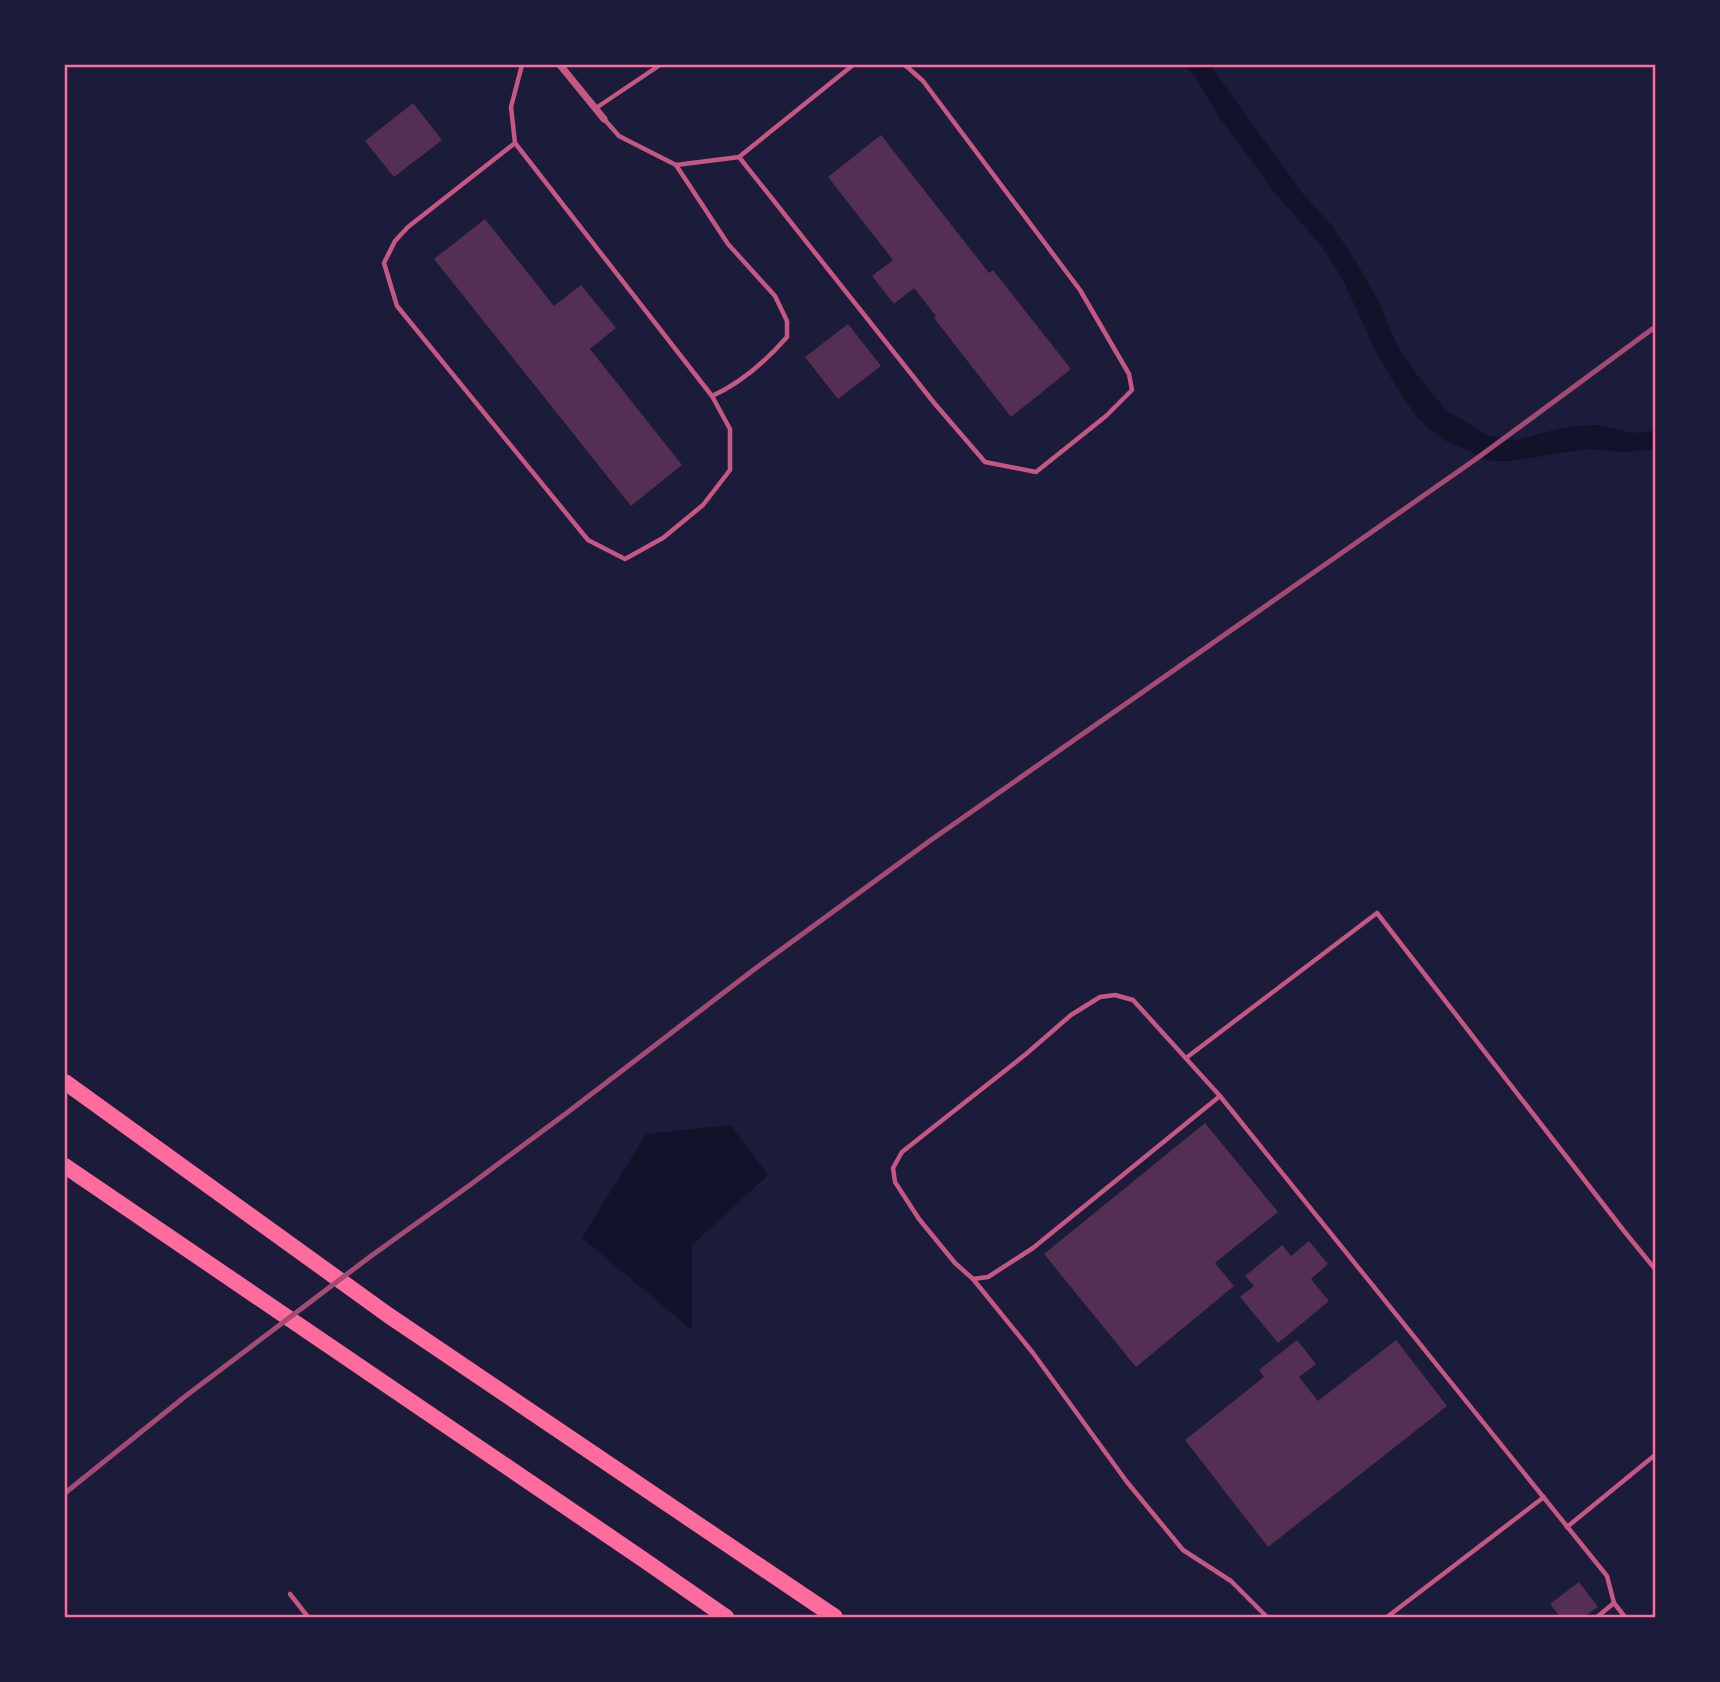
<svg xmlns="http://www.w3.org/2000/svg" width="1720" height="1682" font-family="Commissioner,sans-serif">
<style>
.water{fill:#12122b}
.building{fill:#542f53}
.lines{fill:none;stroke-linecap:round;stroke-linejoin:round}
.service{stroke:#c65784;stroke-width:4.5}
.minor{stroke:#c65784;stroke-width:7}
.motorway{stroke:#ff6b9d;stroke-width:16}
.rail{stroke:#a44b75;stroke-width:5}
.neatline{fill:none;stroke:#ff6b9d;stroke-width:2.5}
</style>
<rect width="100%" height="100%" fill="#1b1b3a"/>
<g class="water">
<polygon points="1185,65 1211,65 1227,89 1303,194 1332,226 1358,265 1378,301 1397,345 1417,375 1446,410 1489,436 1513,441 1566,427 1598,425 1632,433 1655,431 1655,448 1649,450 1622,452 1586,449 1512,461 1491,461 1444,440 1418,419 1394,383 1375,349 1341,276 1320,244 1274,192 1218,115 1196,78"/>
<polygon points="730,1125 768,1175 692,1245 692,1330 582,1238 646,1134"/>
</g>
<g class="building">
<polygon points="413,103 442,140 394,177 365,141"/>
<polygon points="881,135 989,273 993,270 1071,369 1011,417 934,318 936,316 914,288 894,304 872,276 893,260 828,177"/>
<polygon points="485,219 554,306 581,285 616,328 590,349 682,465 631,506 434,259"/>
<polygon points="848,324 881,366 838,399 805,357"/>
<polygon points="1205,1123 1278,1212 1215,1263 1234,1286 1136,1367 1044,1254"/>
<polygon points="1309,1241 1328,1264 1311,1279 1329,1301 1278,1343 1240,1297 1254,1286 1245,1276 1282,1245 1291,1256"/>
<polygon points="1297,1340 1316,1364 1299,1377 1318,1401 1396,1340 1447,1406 1268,1547 1185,1440 1264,1377 1259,1370"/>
<polygon points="1579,1582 1598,1607 1583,1617 1560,1617 1550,1604"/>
</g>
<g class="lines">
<g class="service">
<path d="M522 65 511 107 515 143 712 396C741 383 766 361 787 337V321L775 296 728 244 676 165"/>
<polyline points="596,108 660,65"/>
<polyline points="604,119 619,136 676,165 739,157 853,65"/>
<polyline points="515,143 408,227 395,241 384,263 397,306 588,540 625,559 663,538 703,505 730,470 730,429 712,396"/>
<polyline points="739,157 935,404 985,462 1036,472 1106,416 1132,390 1129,374 1080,290 923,81 905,65"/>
<polyline points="1186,1058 1377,913 1624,1231 1655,1269"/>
<polyline points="1220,1096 1033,1248 988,1277 973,1279 955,1263 919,1219 895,1182 893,1168 902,1152 1026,1054 1071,1015 1100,997 1115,995 1133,1000 1220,1096 1607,1576 1614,1603 1625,1617"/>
<polyline points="973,1279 1033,1353 1127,1482 1183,1550 1231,1581 1267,1617"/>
<polyline points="1567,1527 1655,1455"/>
<polyline points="290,1594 308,1617"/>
<polyline points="1387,1617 1544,1497"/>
<polyline points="1597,1617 1614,1603"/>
</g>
<polyline class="minor" points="560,65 604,119"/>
<g class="motorway">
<polyline points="65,1082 388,1315 835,1617"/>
<polyline points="65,1166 644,1560 726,1617"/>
</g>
<polyline class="rail" points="65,1493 187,1395 371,1256 470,1185 568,1112 752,971 931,840 1476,459 1655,327"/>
</g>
<rect width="1720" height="1682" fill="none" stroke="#1b1b3a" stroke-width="133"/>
<rect x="66" y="66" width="1588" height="1550" class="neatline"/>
</svg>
